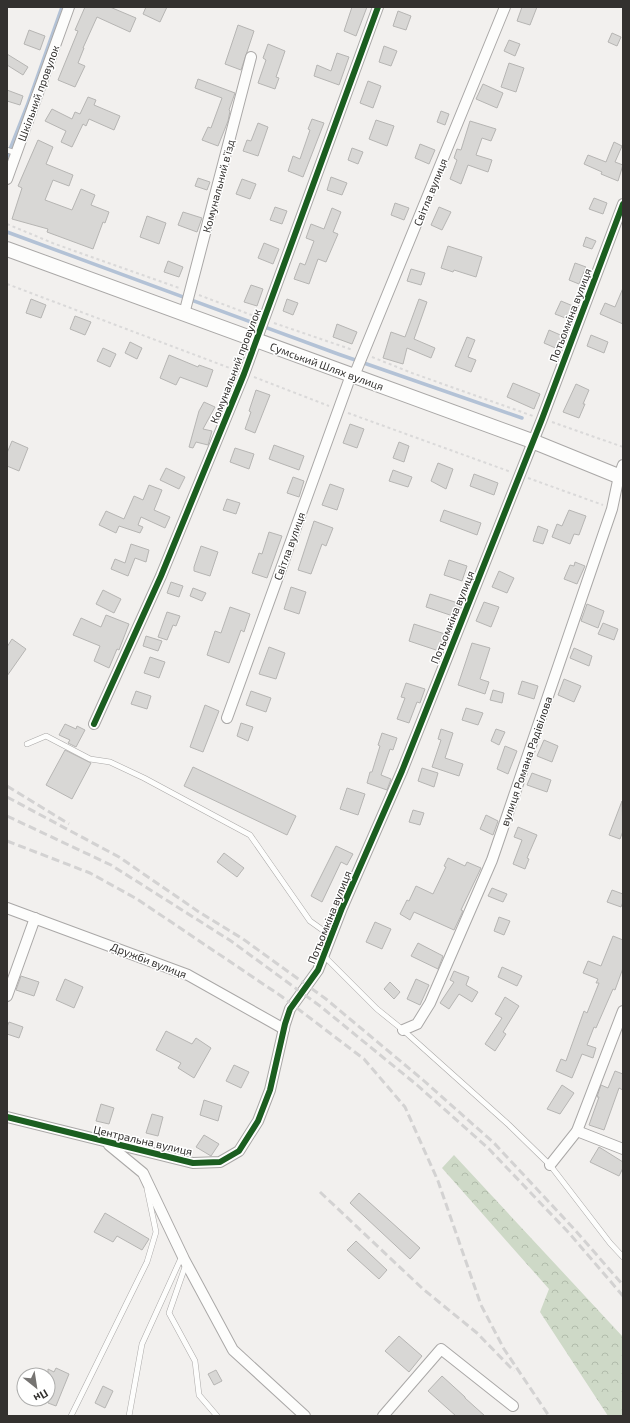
<svg xmlns="http://www.w3.org/2000/svg" width="630" height="1423" font-family="'Exo 2',sans-serif">
<style>
.forest{fill:url(#forest-crowns)}
.lines{fill:none;stroke-linecap:round;stroke-linejoin:round}
.stream{stroke:#b3c2d6;stroke-width:3.5}
.building{fill:#d8d7d5;stroke:#b6b5b3}
.service-casing{stroke:#aaa8a7;stroke-width:6}
.minor-casing{stroke:#aaa8a7;stroke-width:12}
.secondary-casing{stroke:#aaa8a7;stroke-width:16}
.path{stroke:#dad9d9;stroke-width:2;stroke-dasharray:3 3;stroke-linecap:butt}
.service{stroke:#fdfdfc;stroke-width:5}
.minor{stroke:#fdfdfc;stroke-width:10}
.secondary{stroke:#fdfdfc;stroke-width:14}
.rail{stroke:#d3d2d2;stroke-width:3;stroke-dasharray:8 4;stroke-linecap:butt}
.cycleway-casing{stroke:#fff;stroke-width:8}
.cycleway{stroke:#1b5e20;stroke-width:6}
.labels{text-anchor:middle;dominant-baseline:central;stroke-width:3;stroke-linejoin:round;paint-order:stroke}
.street-label{font-size:11px;fill:#33312f;stroke:#fff}
</style>
<defs>
<pattern id="forest-crowns" width="20" height="18" patternUnits="userSpaceOnUse"><rect width="20" height="18" fill="#ced9c7"/><path d="M2 6a3 3 0 1 1 6 0M12 15a3 3 0 1 1 6 0" fill="none" stroke="#b1bbab"/></pattern>
</defs>
<rect width="100%" height="100%" fill="#f2f0ee"/>
<polygon class="forest" points="454,1155 623,1337 623,1416 608,1416 540,1312 549,1289 442,1168"/>
<g class="lines">
<g class="stream">
<polyline points="7,157 27,106 62,7"/>
<polyline points="7,232 338,354 522,418"/>
</g>
</g>
<g class="building">
<polygon points="85,7 110,7 136,18 130,32 97,17 83,48 84,48 78,63 85,66 75,87 58,80 78,31 75,30"/>
<polygon points="146,7 167,7 160,22 143,14"/>
<polygon points="352,7 367,7 356,36 344,31"/>
<polygon points="522,7 537,7 530,25 517,21"/>
<polygon points="398,11 411,16 406,30 393,26"/>
<polygon points="238,25 254,31 241,70 225,64"/>
<polygon points="29,30 45,36 40,50 24,44"/>
<polygon points="612,33 621,37 617,46 608,42"/>
<polygon points="509,40 520,44 515,56 504,51"/>
<polygon points="268,44 285,51 276,77 279,78 275,89 258,83 266,60 263,58"/>
<polygon points="384,46 397,51 391,66 379,62"/>
<polygon points="337,53 349,57 339,85 314,76 317,65 331,71"/>
<polygon points="7,54 28,67 23,75 7,65"/>
<polygon points="509,63 524,68 516,92 501,87"/>
<polygon points="198,79 235,93 229,110 230,111 228,121 218,146 202,140 208,127 211,128 222,98 195,88"/>
<polygon points="368,81 381,86 373,108 360,103"/>
<polygon points="483,84 503,93 497,108 476,99"/>
<polygon points="7,90 23,96 20,105 7,101"/>
<polygon points="88,97 96,100 94,105 120,116 114,130 89,119 86,126 83,124 72,147 61,142 66,131 45,121 52,109 72,119 75,112 80,114"/>
<polygon points="441,111 449,114 445,125 437,122"/>
<polygon points="312,119 324,123 303,177 288,171 293,156 300,159 310,130 308,129"/>
<polygon points="376,120 394,126 387,146 369,139"/>
<polygon points="470,121 496,129 491,141 482,138 476,155 492,160 488,172 468,165 461,184 450,179 457,160 454,158 457,149 461,150"/>
<polygon points="258,123 268,127 258,156 243,151 247,140 251,141"/>
<polygon points="38,140 53,147 46,164 73,175 69,186 53,180 45,200 72,210 81,189 95,195 91,205 109,212 105,223 103,222 93,249 47,232 48,229 12,219 22,188 18,186"/>
<polygon points="614,142 622,146 615,162 623,165 618,181 601,174 602,172 584,164 588,155 606,162"/>
<polygon points="420,144 435,150 429,164 415,158"/>
<polygon points="352,148 363,152 358,164 348,160"/>
<polygon points="331,177 347,183 342,195 327,190"/>
<polygon points="198,178 210,182 207,190 195,186"/>
<polygon points="242,179 256,184 250,199 236,194"/>
<polygon points="594,198 607,203 603,214 589,209"/>
<polygon points="395,203 409,208 404,220 391,215"/>
<polygon points="275,207 287,211 282,224 270,220"/>
<polygon points="439,207 451,212 442,230 431,225"/>
<polygon points="332,208 341,212 333,232 338,234 326,262 318,259 309,284 294,279 300,263 305,265 314,241 306,238 311,224 324,229"/>
<polygon points="183,212 202,218 197,232 178,225"/>
<polygon points="147,216 166,223 159,244 140,237"/>
<polygon points="586,237 596,241 592,249 583,246"/>
<polygon points="264,243 279,249 273,264 258,258"/>
<polygon points="448,246 482,257 476,277 454,270 453,272 441,268"/>
<polygon points="168,261 183,267 179,277 164,272"/>
<polygon points="575,263 586,267 579,284 569,280"/>
<polygon points="411,269 425,273 421,285 407,281"/>
<polygon points="251,285 263,289 257,306 244,302"/>
<polygon points="623,288 623,324 600,314 605,303 615,307"/>
<polygon points="31,299 46,305 41,318 26,313"/>
<polygon points="287,299 298,303 293,315 283,311"/>
<polygon points="419,299 427,302 414,339 435,348 431,358 407,348 403,364 383,358 391,332 405,337"/>
<polygon points="561,301 573,306 568,319 555,314"/>
<polygon points="75,316 91,322 85,335 70,329"/>
<polygon points="337,324 357,332 352,344 333,337"/>
<polygon points="549,330 565,337 560,350 544,343"/>
<polygon points="591,335 608,342 604,353 587,346"/>
<polygon points="467,337 475,340 468,357 476,360 471,372 455,366"/>
<polygon points="130,342 142,348 137,359 125,353"/>
<polygon points="103,348 116,354 110,367 97,361"/>
<polygon points="169,355 198,367 199,365 213,370 207,387 180,377 176,385 160,378"/>
<polygon points="513,383 540,394 534,409 507,397"/>
<polygon points="576,384 589,390 583,404 585,404 579,418 563,412"/>
<polygon points="256,390 270,395 255,433 245,429 251,412 249,411"/>
<polygon points="204,402 215,407 203,429 212,431 208,445 196,442 193,448 189,447 199,411"/>
<polygon points="350,424 364,429 357,448 343,443"/>
<polygon points="12,441 28,448 19,471 7,466 7,453"/>
<polygon points="399,442 409,446 404,462 393,458"/>
<polygon points="274,445 304,456 299,470 269,459"/>
<polygon points="235,448 254,454 249,469 230,462"/>
<polygon points="438,463 453,469 446,489 431,481"/>
<polygon points="166,468 185,477 179,489 160,480"/>
<polygon points="393,470 412,477 408,487 389,481"/>
<polygon points="474,474 498,483 494,495 470,486"/>
<polygon points="293,477 304,481 299,497 287,493"/>
<polygon points="330,484 344,489 337,510 322,505"/>
<polygon points="149,485 162,490 154,510 170,517 165,528 141,517 138,525 143,527 140,533 119,526 116,533 99,525 106,511 124,519 134,496 143,500"/>
<polygon points="227,499 240,503 236,514 223,510"/>
<polygon points="444,510 481,523 477,535 440,521"/>
<polygon points="569,510 586,516 579,535 574,534 570,544 552,537 557,524 562,526"/>
<polygon points="314,521 333,528 326,546 322,544 311,574 298,570"/>
<polygon points="538,526 548,530 543,544 533,541"/>
<polygon points="269,532 282,536 267,578 252,573 259,553 262,554"/>
<polygon points="131,544 149,550 146,562 135,558 128,576 111,569 115,559 125,563"/>
<polygon points="201,546 218,552 210,576 194,571 194,567"/>
<polygon points="449,560 467,566 462,581 444,575"/>
<polygon points="575,562 585,566 577,584 564,579 570,565 574,566"/>
<polygon points="499,571 514,578 507,593 492,587"/>
<polygon points="171,582 183,586 179,597 167,593"/>
<polygon points="291,587 306,592 299,614 284,609"/>
<polygon points="193,588 206,593 202,601 190,596"/>
<polygon points="103,590 121,599 114,613 96,604"/>
<polygon points="430,594 461,604 456,617 426,607"/>
<polygon points="484,602 499,607 491,627 476,621"/>
<polygon points="587,604 604,611 598,628 581,621"/>
<polygon points="230,607 250,614 244,632 241,630 229,663 207,655 215,631 221,633"/>
<polygon points="167,612 180,616 176,626 173,625 167,640 158,637"/>
<polygon points="106,615 129,624 119,650 117,649 109,668 94,661 100,646 73,635 81,618 101,627"/>
<polygon points="603,623 618,629 614,640 598,634"/>
<polygon points="414,624 445,634 439,651 409,641"/>
<polygon points="146,636 162,641 158,651 143,646"/>
<polygon points="12,639 26,649 7,676 7,647"/>
<polygon points="472,643 490,648 480,679 489,682 485,694 458,685"/>
<polygon points="269,647 285,653 276,679 259,674"/>
<polygon points="574,648 592,656 589,666 570,658"/>
<polygon points="150,657 165,662 159,678 144,673"/>
<polygon points="564,679 581,686 574,702 558,695"/>
<polygon points="522,681 538,686 534,699 518,694"/>
<polygon points="406,683 425,689 420,703 417,702 409,723 397,719 405,698 401,697"/>
<polygon points="493,690 504,693 502,703 490,700"/>
<polygon points="136,691 151,696 147,709 131,704"/>
<polygon points="251,691 271,698 266,712 246,705"/>
<polygon points="205,705 219,711 203,752 190,747"/>
<polygon points="466,708 483,713 478,725 462,720"/>
<polygon points="241,723 253,727 248,741 237,736"/>
<polygon points="65,724 76,729 77,726 85,730 76,747 68,743 70,740 59,735"/>
<polygon points="441,729 453,733 445,758 463,764 459,776 432,767 441,740 438,739"/>
<polygon points="496,729 505,732 499,745 491,741"/>
<polygon points="382,733 397,738 393,750 390,749 381,775 391,779 387,790 367,783 370,772 372,772 380,746 378,745"/>
<polygon points="544,740 558,746 552,762 537,756"/>
<polygon points="505,746 517,751 508,774 497,769"/>
<polygon points="65,750 91,763 72,799 46,785"/>
<polygon points="193,767 296,816 287,835 184,786"/>
<polygon points="422,768 438,773 434,787 418,781"/>
<polygon points="532,773 551,780 547,792 527,785"/>
<polygon points="347,788 365,794 358,815 340,809"/>
<polygon points="622,801 623,831 620,839 609,835"/>
<polygon points="413,810 424,813 420,825 409,822"/>
<polygon points="486,815 498,821 493,835 480,829"/>
<polygon points="518,827 537,835 527,858 529,859 525,869 513,864 522,840 514,837"/>
<polygon points="336,846 353,854 347,865 341,862 322,902 311,896"/>
<polygon points="224,853 244,868 237,877 217,862"/>
<polygon points="448,858 465,866 467,862 481,868 461,910 463,911 454,930 414,912 410,920 400,914 407,900 409,901 416,886 433,894 446,867 444,866"/>
<polygon points="492,888 507,894 503,902 488,896"/>
<polygon points="612,890 623,894 623,902 621,907 607,902"/>
<polygon points="499,917 510,921 504,935 494,931"/>
<polygon points="375,922 391,929 382,949 366,942"/>
<polygon points="613,936 623,940 623,968 615,990 613,989 596,1028 594,1027 587,1045 596,1048 593,1058 582,1054 572,1078 556,1071 561,1059 566,1061 584,1011 587,1013 599,983 596,983 598,979 583,973 588,961 601,966"/>
<polygon points="418,943 443,956 438,969 411,956"/>
<polygon points="502,967 522,976 517,986 498,977"/>
<polygon points="454,971 469,977 466,985 478,992 472,1002 459,994 449,1009 440,1003 454,982 450,980"/>
<polygon points="21,976 39,982 34,996 16,990"/>
<polygon points="65,979 83,987 74,1008 56,1000"/>
<polygon points="416,979 429,985 420,1005 407,999"/>
<polygon points="390,982 400,992 394,999 384,989"/>
<polygon points="505,997 519,1006 503,1032 506,1034 495,1051 485,1044 502,1018 495,1014"/>
<polygon points="9,1022 23,1027 19,1038 7,1034 7,1027"/>
<polygon points="166,1031 192,1044 196,1038 211,1048 194,1078 178,1068 181,1063 156,1050"/>
<polygon points="234,1065 249,1072 241,1088 226,1081"/>
<polygon points="615,1071 623,1074 623,1090 619,1088 604,1130 589,1125 599,1097 597,1097 601,1085 608,1088"/>
<polygon points="562,1085 574,1093 560,1114 547,1109"/>
<polygon points="204,1100 222,1106 218,1121 200,1115"/>
<polygon points="101,1104 114,1108 109,1124 96,1121"/>
<polygon points="152,1114 163,1117 158,1136 146,1133"/>
<polygon points="204,1135 219,1144 211,1156 196,1147"/>
<polygon points="599,1147 623,1162 623,1168 619,1176 590,1162"/>
<polygon points="359,1193 420,1248 410,1259 350,1203"/>
<polygon points="105,1213 149,1239 142,1250 117,1236 113,1242 94,1232"/>
<polygon points="356,1241 387,1270 379,1279 347,1250"/>
<polygon points="399,1336 422,1356 409,1372 385,1351"/>
<polygon points="56,1368 69,1374 56,1406 48,1403 48,1369 54,1372"/>
<polygon points="216,1370 222,1381 214,1385 208,1374"/>
<polygon points="442,1376 465,1397 465,1398 485,1416 456,1416 428,1391"/>
<polygon points="103,1386 113,1391 105,1408 95,1403"/>
</g>
<g class="lines">
<g class="service-casing">
<g id="service">
<polyline points="7,150 16,153"/>
<polyline points="27,744 46,736 90,759 110,762 144,778 250,835 310,921 331,936"/>
<polyline points="323,955 377,1009 403,1030 509,1125 550,1165 610,1243 623,1257"/>
<polyline points="186,1264 169,1313 195,1361 199,1395 217,1416"/>
<polyline points="71,1416 147,1262 156,1232 147,1189"/>
<polyline points="129,1416 142,1344 182,1256"/>
</g>
</g>
<g class="minor-casing">
<g id="minor">
<polyline points="7,179 69,7"/>
<polyline points="184,314 251,57"/>
<polyline points="354,376 505,7"/>
<polyline points="227,718 351,375"/>
<polyline points="94,724 161,576 244,374 378,7"/>
<polyline points="7,908 188,975 284,1029"/>
<polyline points="7,996 35,918"/>
<polyline points="403,1030 417,1024 430,1003 492,860 612,509 619,476 623,465"/>
<polyline points="7,1117 193,1163 220,1162 239,1151 258,1121 270,1090 285,1024 290,1009 318,970 342,908 402,771 542,419 623,204"/>
<polyline points="577,1131 623,1149"/>
<polyline points="109,1145 143,1173 184,1259 233,1350 305,1416"/>
<polyline points="550,1165 577,1131 623,1011"/>
<polyline points="383,1416 441,1349 513,1406"/>
</g>
</g>
<g class="secondary-casing">
<polyline id="secondary" points="7,249 532,441 623,478"/>
</g>
<g class="path">
<polyline points="7,224 55,244 179,288"/>
<polyline points="7,284 235,370"/>
<polyline points="199,295 254,316"/>
<polyline points="274,323 353,350"/>
<polyline points="372,357 412,373 533,416"/>
<polyline points="254,377 329,406"/>
<polyline points="348,413 511,472"/>
<polyline points="552,422 623,447"/>
<polyline points="528,478 603,505"/>
</g>
<use href="#service" class="service"/>
<use href="#minor" class="minor"/>
<use href="#secondary" class="secondary"/>
<g class="rail">
<polyline points="7,786 69,824"/>
<polyline points="7,797 119,857 199,912 243,939 326,999 423,1080 494,1143 575,1230 623,1285"/>
<polyline points="7,816 111,865 231,941 320,1006 417,1085 488,1148 569,1233 623,1296"/>
<polyline points="7,841 90,873 137,899 281,996 364,1059 405,1107 438,1181 481,1305 504,1349 549,1416"/>
<polyline points="320,1192 423,1289 477,1333 514,1371"/>
</g>
<g class="cycleway-casing">
<g id="cycleway">
<polyline points="94,724 161,576 244,374 378,7"/>
<polyline points="7,1117 193,1163 220,1162 239,1151 258,1121 270,1090 285,1024 290,1009 318,970 342,908 402,771 542,419 623,204"/>
</g>
</g>
<use href="#cycleway" class="cycleway"/>
</g>
<g class="labels">
<g class="street-label">
<text transform="translate(38 93) rotate(-70)">Шкільний провулок</text>
<text transform="translate(218 186) rotate(-75)">Комунальний в’їзд</text>
<text transform="translate(430 192) rotate(-68)">Світла вулиця</text>
<text transform="translate(570 315) rotate(-69)">Потьомкіна вулиця</text>
<text transform="translate(235 366) rotate(-69)">Комунальний провулок</text>
<text transform="translate(327 366) rotate(20)">Сумський Шлях вулиця</text>
<text transform="translate(289 546) rotate(-70)">Світла вулиця</text>
<text transform="translate(452 617) rotate(-68)">Потьомкіна вулиця</text>
<text transform="translate(526 761) rotate(-71)">вулиця Романа Радівілова</text>
<text transform="translate(329 917) rotate(-68)">Потьомкіна вулиця</text>
<text transform="translate(149 960) rotate(21)">Дружби вулиця</text>
<text transform="translate(143 1140) rotate(13)">Центральна вулиця</text>
</g>
</g>
<rect width="630" height="1423" fill="none" stroke="#33312f" stroke-width="16"/>
<g transform="translate(36 1387) rotate(150)"><circle r="19" fill="#ffffff" stroke="#adadac"/>
<path d="M0-3L7 15L0 10L-7 15Z" fill="#767472"/>
<text y="-6" font-size="11" font-weight="bold" text-anchor="middle" fill="#33312f">Пн</text>
</g>
</svg>
